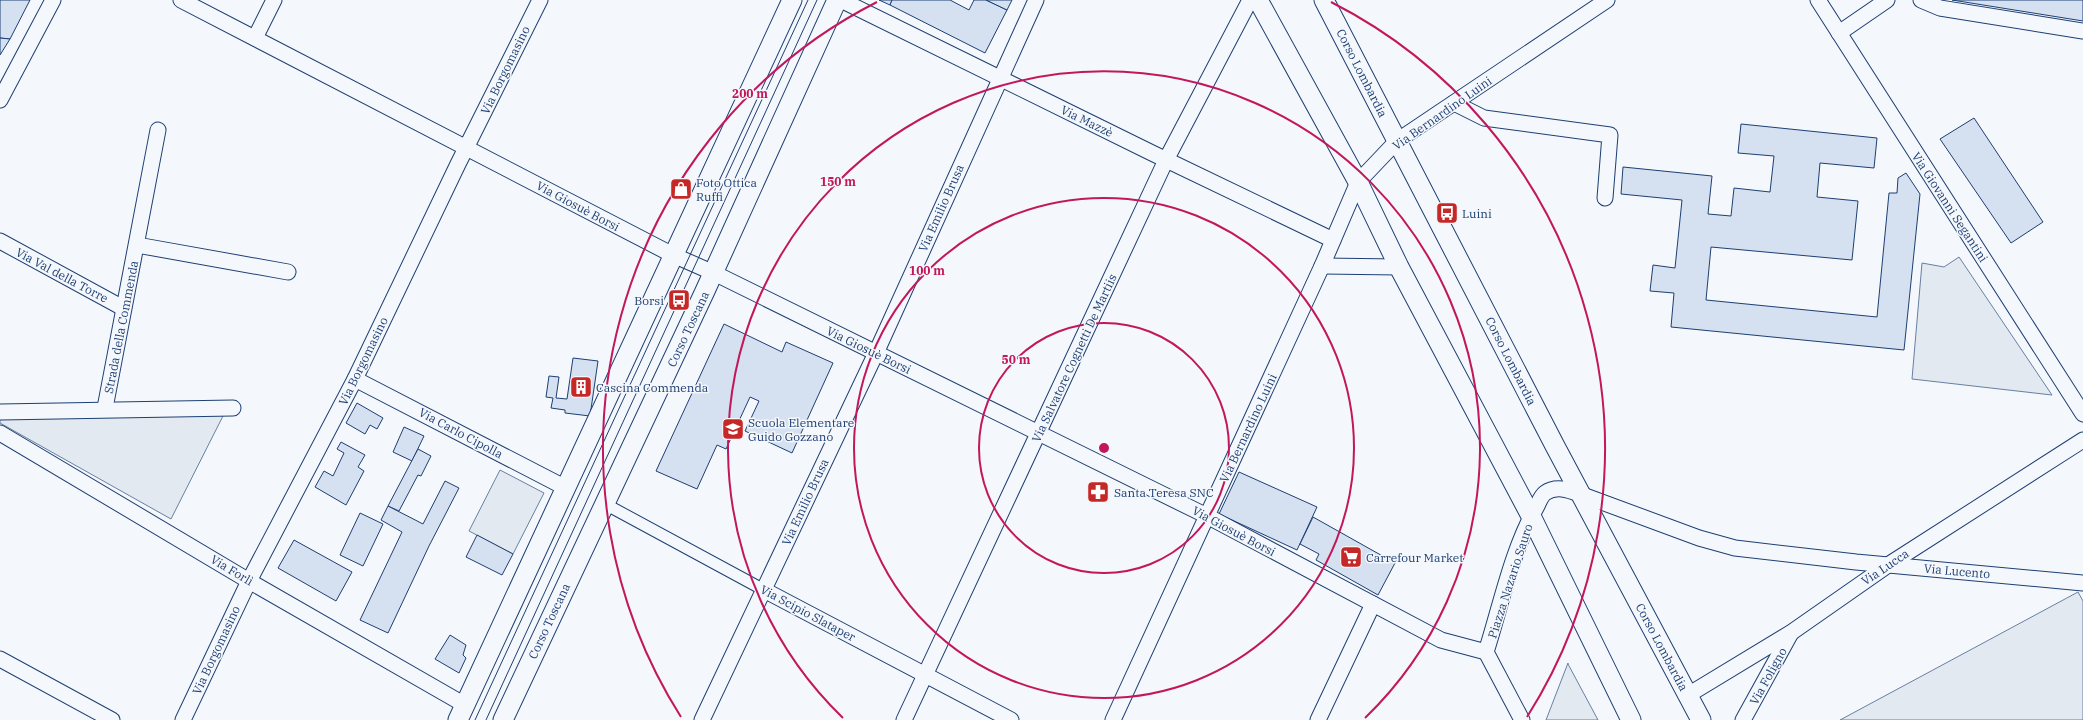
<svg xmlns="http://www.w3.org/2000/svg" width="2083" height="720" font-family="'IBM Plex Serif',serif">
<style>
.green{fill:#e3e9f0;stroke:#687fa3}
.building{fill:#d5e0f0;stroke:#1d3f73}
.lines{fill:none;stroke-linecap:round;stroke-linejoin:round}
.pedestrian-casing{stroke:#1d3f73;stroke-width:13}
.minor-casing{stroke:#1d3f73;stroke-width:17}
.tertiary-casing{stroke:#1d3f73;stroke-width:21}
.pedestrian{stroke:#f4f7fb;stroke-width:11}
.minor{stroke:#f4f7fb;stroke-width:15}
.tertiary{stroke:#f4f7fb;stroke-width:19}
.tram{stroke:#1d3f73;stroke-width:1}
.ring{fill:none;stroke:#c2185b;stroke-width:2}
.labels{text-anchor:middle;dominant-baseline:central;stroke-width:3;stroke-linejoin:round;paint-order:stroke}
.street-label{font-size:12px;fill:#1d3f73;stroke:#f4f7fb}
.poi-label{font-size:12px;fill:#1d3f73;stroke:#f4f7fb;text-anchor:start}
.centre{fill:#c2185b;stroke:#f4f7fb;stroke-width:2}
.ring-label{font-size:12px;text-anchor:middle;font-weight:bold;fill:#c2185b;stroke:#f4f7fb;stroke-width:3;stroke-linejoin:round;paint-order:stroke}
</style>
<rect width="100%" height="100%" fill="#f4f7fb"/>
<g class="green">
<polygon points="1959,257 2052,395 1912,379 1922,263 1944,267"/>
<polygon points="225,412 171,519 0,423 0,418"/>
<polygon points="500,470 544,493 513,554 469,531"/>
<polygon points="2078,592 2083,601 2083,720 1840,720"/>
<polygon points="1568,663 1568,664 1598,720 1546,720"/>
</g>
<g class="building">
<polygon points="0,0 30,0 10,39 0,38"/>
<polygon points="879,0 892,0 890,5"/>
<polygon points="892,0 950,0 969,10 974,0 986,0 1007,10 985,53 890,5"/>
<polygon points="986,0 1012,0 1007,10"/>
<polygon points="1952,0 2083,0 2083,21"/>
<polygon points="0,38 10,39 0,55"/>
<polygon points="1974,118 2043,222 2011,243 1940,139"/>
<polygon points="1741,124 1877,138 1874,168 1820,163 1817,197 1858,201 1852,260 1711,247 1706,300 1877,317 1889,193 1897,193 1898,178 1906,173 1920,194 1904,350 1671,327 1674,293 1650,291 1653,265 1675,268 1682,200 1621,194 1623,167 1712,176 1708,214 1731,216 1734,188 1770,192 1774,156 1738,153"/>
<polygon points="724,324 782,352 786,342 833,363 792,453 745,431 759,401 750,397 726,449 717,445 697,489 656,471"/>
<polygon points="573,358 598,361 590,416 565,413 565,410 551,408 553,398 546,397 549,376 559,377 556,398 567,399"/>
<polygon points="357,403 383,418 377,429 370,425 365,434 346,423"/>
<polygon points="404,427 424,436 412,461 393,452"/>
<polygon points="341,442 365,455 358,467 364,471 346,505 315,487 324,471 333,476 344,453 337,449"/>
<polygon points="418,449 431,456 421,476 418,475 399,511 388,506"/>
<polygon points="1239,472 1317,507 1297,550 1219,514"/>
<polygon points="445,481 459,488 429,546 388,633 360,620 402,532 381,520 388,506 423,524"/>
<polygon points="360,513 383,524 363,566 340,555"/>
<polygon points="1313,517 1395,563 1378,595 1316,560 1319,554 1300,544"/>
<polygon points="477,535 513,554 502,575 466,557"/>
<polygon points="294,540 352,572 336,601 278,568"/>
<polygon points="450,635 466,645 463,655 466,658 459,673 435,659"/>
</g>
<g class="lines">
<g class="pedestrian-casing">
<polyline id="pedestrian" points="605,504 764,590"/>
</g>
<g class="minor-casing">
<g id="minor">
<polyline points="181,0 673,255 714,273 1207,516 1441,640 1486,652"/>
<polyline points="841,0 1152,153 1333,240"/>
<polyline points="1818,0 2083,414"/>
<polyline points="1921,0 1940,8 2083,31"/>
<polyline points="1839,33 1887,0"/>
<polyline points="255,38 274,0"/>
<polyline points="0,100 53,0"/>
<polyline points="1454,103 1484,118 1610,135 1605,198"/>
<polyline points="0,241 123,308"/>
<polyline points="137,245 288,272"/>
<polyline points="1322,266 1399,267"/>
<polyline points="355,379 566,488"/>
<polyline points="105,408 158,130"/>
<polyline points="0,412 233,408"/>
<polyline points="0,433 249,581 465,705"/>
<polyline points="764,590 1011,720"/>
<polyline points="0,659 112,720"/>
<polyline points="1688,695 1792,632 1888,565 2083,440"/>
<polyline points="183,720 249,581 355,379 458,164 540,0"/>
<polyline points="702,720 876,353 1036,0"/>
<polyline points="904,720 1166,160 1250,0"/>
<polyline points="1113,720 1322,266 1358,182 1397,141 1607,0"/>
<polyline points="1318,720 1373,604"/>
<path d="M1522 720 1486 652C1501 605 1512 549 1537 506 1539 502 1541 496 1545 493 1556 485 1569 490 1580 494L1699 538 1735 548 1856 562 2083 583"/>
<polyline points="1743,720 1791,633"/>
</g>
</g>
<g class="tertiary-casing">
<g id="tertiary">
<polyline points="1258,0 1358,182 1399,267 1531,516 1631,720"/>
<polyline points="1324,0 1555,446 1701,720"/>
<polyline points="458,720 792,0"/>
<polyline points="503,720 705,291 837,0"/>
</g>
</g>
<use href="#pedestrian" class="pedestrian"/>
<use href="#minor" class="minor"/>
<use href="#tertiary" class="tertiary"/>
<g class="tram">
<polyline points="475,720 808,0"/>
<polyline points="486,720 817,0"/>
</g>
</g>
<g class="ring">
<circle cx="1104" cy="448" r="125"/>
<circle cx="1104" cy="448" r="250"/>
<path d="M843 718A376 376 0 1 1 1365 718"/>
<path d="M681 717A501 501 0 0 1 877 2M1331 2A501 501 0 0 1 1527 717"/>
</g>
<defs>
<g id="shop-square" transform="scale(1.15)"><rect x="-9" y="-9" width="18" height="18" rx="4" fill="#c62828" stroke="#f4f7fb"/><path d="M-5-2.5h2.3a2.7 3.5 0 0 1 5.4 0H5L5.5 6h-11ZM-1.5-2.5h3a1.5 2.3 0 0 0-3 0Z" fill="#fff"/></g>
<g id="bus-square" transform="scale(1.15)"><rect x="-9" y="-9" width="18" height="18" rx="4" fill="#c62828" stroke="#f4f7fb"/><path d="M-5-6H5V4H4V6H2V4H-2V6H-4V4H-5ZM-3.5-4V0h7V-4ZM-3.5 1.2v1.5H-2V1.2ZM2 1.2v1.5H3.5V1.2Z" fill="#fff"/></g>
<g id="building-square" transform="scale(1.15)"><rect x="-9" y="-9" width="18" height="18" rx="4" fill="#c62828" stroke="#f4f7fb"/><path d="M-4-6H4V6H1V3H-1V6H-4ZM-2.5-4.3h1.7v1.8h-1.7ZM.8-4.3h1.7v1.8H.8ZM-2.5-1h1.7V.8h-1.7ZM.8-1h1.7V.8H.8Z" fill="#fff"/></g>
<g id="school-square" transform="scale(1.15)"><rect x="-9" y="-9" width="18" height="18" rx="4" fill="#c62828" stroke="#f4f7fb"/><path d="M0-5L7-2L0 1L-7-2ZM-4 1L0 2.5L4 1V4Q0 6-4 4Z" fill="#fff"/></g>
<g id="pharmacy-square" transform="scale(1.15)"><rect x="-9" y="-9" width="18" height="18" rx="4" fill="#c62828" stroke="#f4f7fb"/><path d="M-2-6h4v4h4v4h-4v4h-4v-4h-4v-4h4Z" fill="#fff"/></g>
<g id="supermarket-square" transform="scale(1.15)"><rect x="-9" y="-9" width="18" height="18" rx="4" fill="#c62828" stroke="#f4f7fb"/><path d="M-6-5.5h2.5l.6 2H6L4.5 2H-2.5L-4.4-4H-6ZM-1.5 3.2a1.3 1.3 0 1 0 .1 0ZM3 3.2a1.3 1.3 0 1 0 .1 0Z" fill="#fff"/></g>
</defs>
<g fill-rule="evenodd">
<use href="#shop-square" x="681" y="189"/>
<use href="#bus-square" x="1447" y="213"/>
<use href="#bus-square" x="679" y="300"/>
<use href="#building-square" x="581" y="387"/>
<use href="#school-square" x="733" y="429"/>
<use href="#pharmacy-square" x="1098" y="492"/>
<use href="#supermarket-square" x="1351" y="557"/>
</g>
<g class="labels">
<g class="street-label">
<text transform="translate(505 70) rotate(-64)">Via Borgomasino</text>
<text transform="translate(1362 73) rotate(63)">Corso Lombardia</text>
<text transform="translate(1442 113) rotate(-35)">Via Bernardino Luini</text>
<text transform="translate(1087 121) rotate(26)">Via Mazzè</text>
<text transform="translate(578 206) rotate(28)">Via Giosuè Borsi</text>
<text transform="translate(1950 207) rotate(57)">Via Giovanni Segantini</text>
<text transform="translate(941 208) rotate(-66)">Via Emilio Brusa</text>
<text transform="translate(62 275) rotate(28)">Via Val della Torre</text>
<text transform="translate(121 327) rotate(-79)">Strada della Commenda</text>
<text transform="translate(688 329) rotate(-65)">Corso Toscana</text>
<text transform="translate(869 350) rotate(26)">Via Giosuè Borsi</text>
<text transform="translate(1074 358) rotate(-65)">Via Salvatore Cognetti De Martiis</text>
<text transform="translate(363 361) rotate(-64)">Via Borgomasino</text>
<text transform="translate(1511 361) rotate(63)">Corso Lombardia</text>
<text transform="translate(1248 428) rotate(-65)">Via Bernardino Luini</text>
<text transform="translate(461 433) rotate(28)">Via Carlo Cipolla</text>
<text transform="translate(805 502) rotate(-65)">Via Emilio Brusa</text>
<text transform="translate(1234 531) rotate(28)">Via Giosuè Borsi</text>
<text transform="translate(1885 567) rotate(-34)">Via Lucca</text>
<text transform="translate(232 570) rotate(31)">Via Forlì</text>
<text transform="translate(1957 571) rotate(5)">Via Lucento</text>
<text transform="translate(1510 581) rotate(-72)">Piazza Nazario Sauro</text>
<text transform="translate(808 613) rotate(28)">Via Scipio Slataper</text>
<text transform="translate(549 621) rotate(-65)">Corso Toscana</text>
<text transform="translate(1662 647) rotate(62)">Corso Lombardia</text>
<text transform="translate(216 650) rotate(-65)">Via Borgomasino</text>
<text transform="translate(1768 676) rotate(-61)">Via Foligno</text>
</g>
<g class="poi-label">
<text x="696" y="182">Foto Ottica<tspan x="696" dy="14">Ruffi</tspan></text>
<text x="1462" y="213">Luini</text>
<text x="664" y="300" text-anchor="end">Borsi</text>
<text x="596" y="387">Cascina Commenda</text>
<text x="748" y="422">Scuola Elementare<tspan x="748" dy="14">Guido Gozzano</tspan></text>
<text x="1114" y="492">Santa Teresa SNC</text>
<text x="1366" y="557">Carrefour Market</text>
</g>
</g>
<circle cx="1104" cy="448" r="6" class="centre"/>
<g class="ring-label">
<text x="750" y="98">200 m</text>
<text x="838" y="186">150 m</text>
<text x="927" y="275">100 m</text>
<text x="1016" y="364">50 m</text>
</g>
</svg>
